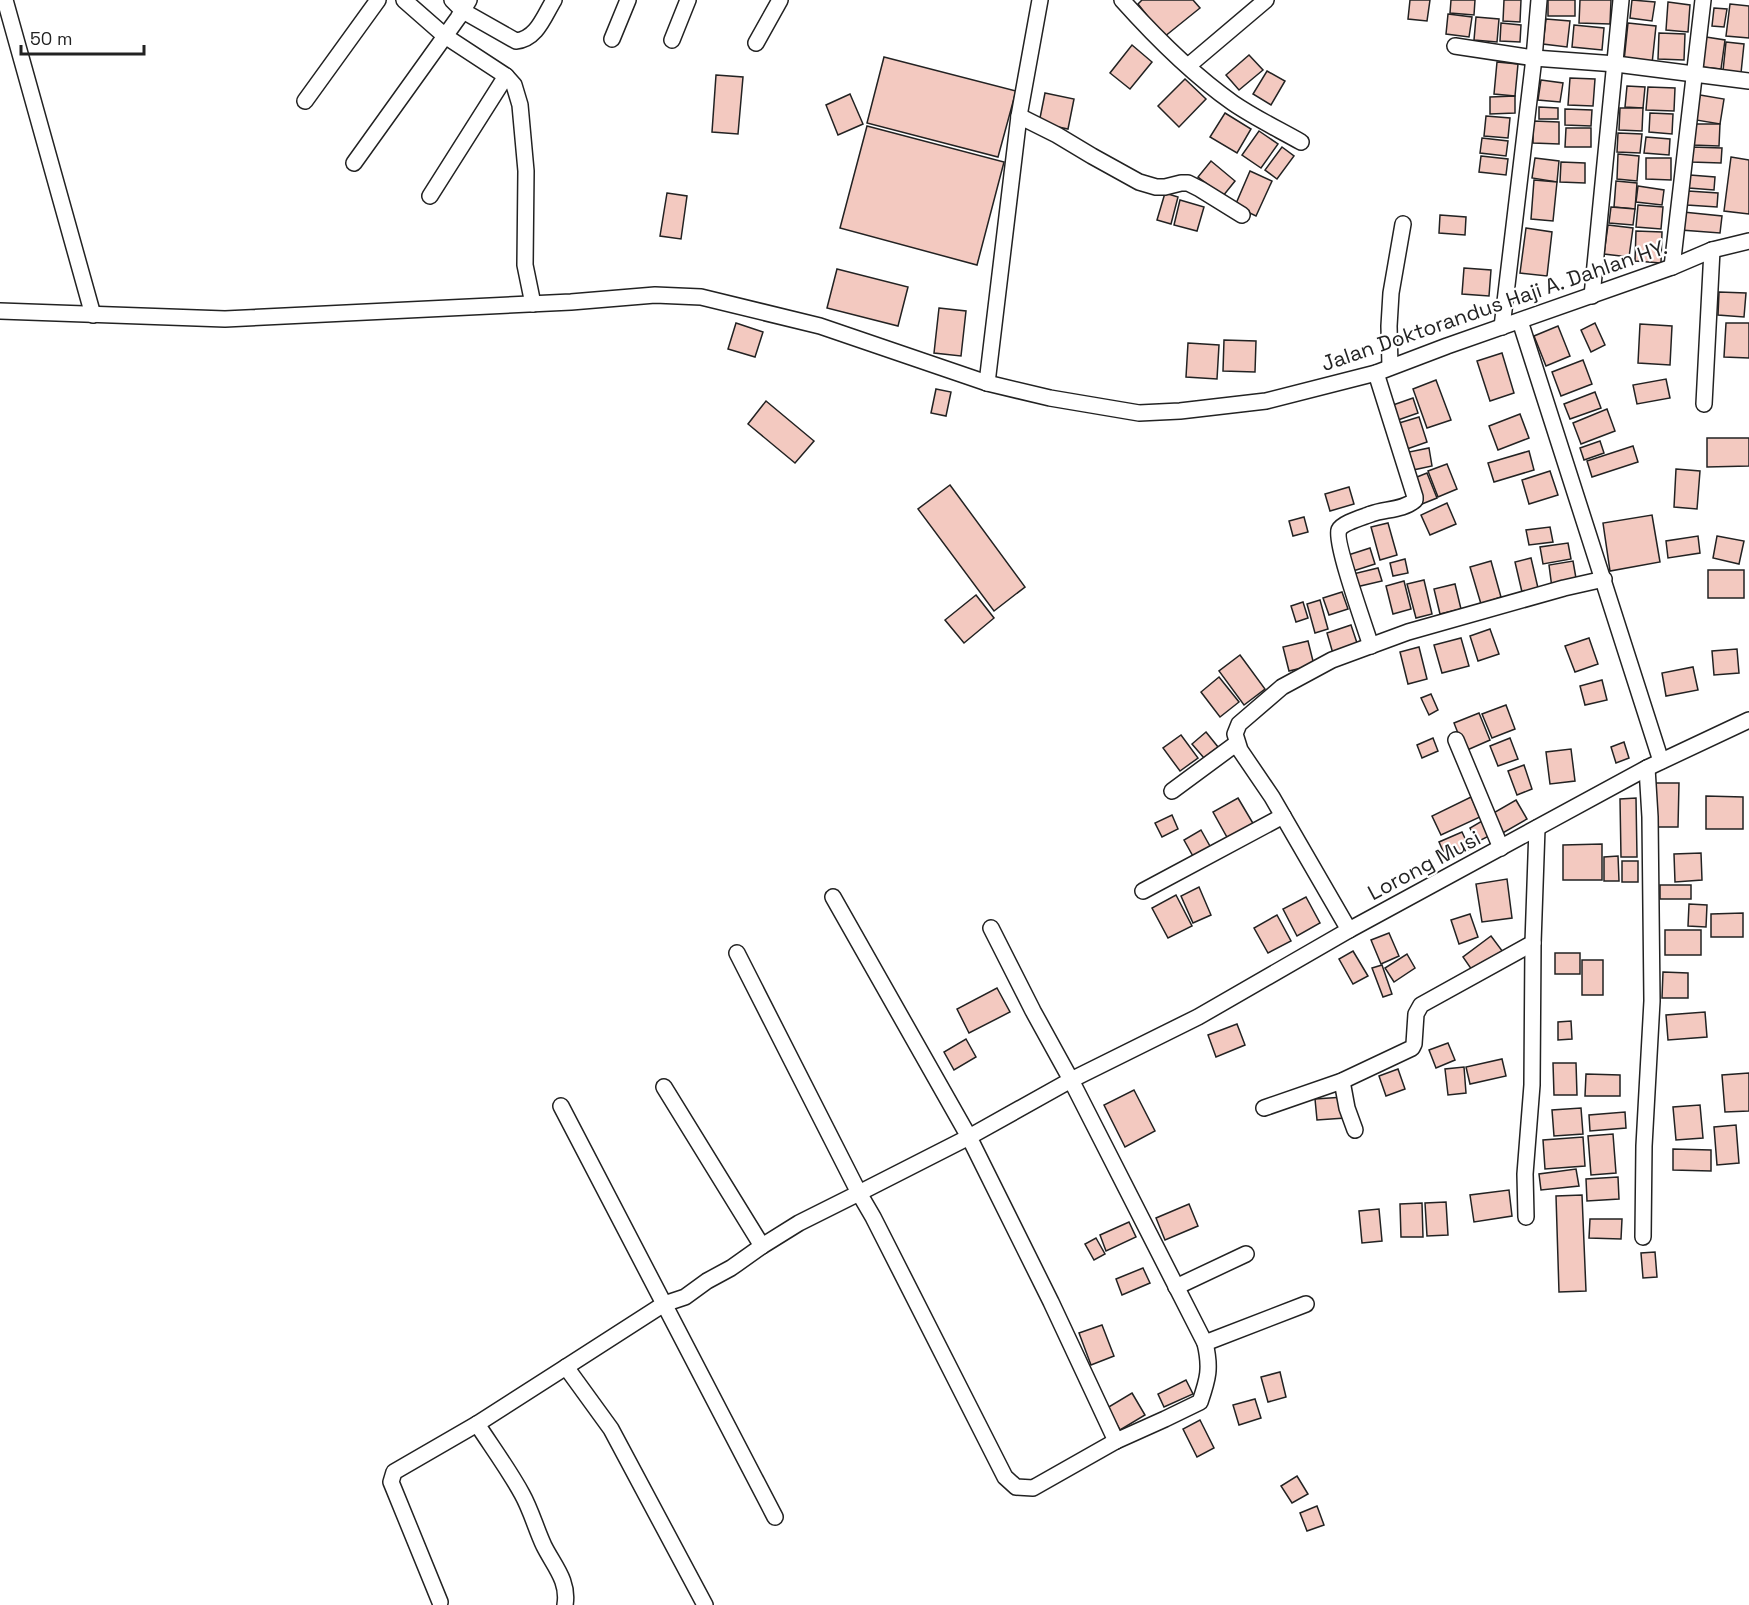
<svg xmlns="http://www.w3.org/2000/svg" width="1749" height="1605" font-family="'Space Grotesk',sans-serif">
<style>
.building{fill:#f3c9c0;stroke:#222;stroke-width:1.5}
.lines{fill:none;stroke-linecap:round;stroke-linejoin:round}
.street-casing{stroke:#222;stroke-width:18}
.street{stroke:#fff;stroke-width:15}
.labels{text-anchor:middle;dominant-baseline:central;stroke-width:4.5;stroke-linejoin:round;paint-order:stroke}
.street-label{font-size:21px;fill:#222;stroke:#fff}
</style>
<rect width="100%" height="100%" fill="#fff"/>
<g class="building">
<polygon points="1142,0 1193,0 1200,8 1164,37 1138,4"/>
<polygon points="1410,0 1430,0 1427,21 1408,19"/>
<polygon points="1451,0 1475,0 1474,15 1450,13"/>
<polygon points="1504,0 1521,0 1520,22 1503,21"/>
<rect x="1548" y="0" width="27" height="16"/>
<polygon points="1580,0 1611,0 1610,24 1579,23"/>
<polygon points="1632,0 1655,2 1652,21 1630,18"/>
<polygon points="1668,2 1690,5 1688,32 1666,30"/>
<polygon points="1730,4 1749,6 1749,38 1726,36"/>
<polygon points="1714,8 1727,9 1724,27 1712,26"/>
<polygon points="1448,14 1472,17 1469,37 1446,34"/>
<polygon points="1476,17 1499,19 1497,42 1474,40"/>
<polygon points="1546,19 1570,21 1567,47 1543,44"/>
<polygon points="1501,23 1521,25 1520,42 1500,41"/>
<polygon points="1628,23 1656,26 1652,64 1624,61"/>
<polygon points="1574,25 1604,28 1602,50 1572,47"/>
<polygon points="1659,33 1685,34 1684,60 1658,59"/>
<polygon points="1706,37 1725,40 1721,69 1702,67"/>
<polygon points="1726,42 1744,44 1741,73 1723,71"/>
<polygon points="1132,45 1152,62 1130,89 1110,73"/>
<polygon points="1249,55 1263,70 1239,90 1226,75"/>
<polygon points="884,57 1016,91 998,157 867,123"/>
<polygon points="1497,62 1518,64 1515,96 1494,94"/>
<polygon points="1267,71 1285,81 1271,105 1253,94"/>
<polygon points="716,75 743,77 738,134 712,132"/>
<polygon points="1570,78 1595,79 1593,106 1568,105"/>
<polygon points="1185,79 1206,99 1179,127 1158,106"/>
<polygon points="1541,80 1563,83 1560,102 1538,100"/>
<polygon points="1627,86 1645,87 1643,108 1625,107"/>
<polygon points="1648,87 1675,88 1674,111 1646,110"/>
<polygon points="1045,93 1074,99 1068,129 1039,123"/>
<polygon points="850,94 863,124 838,135 826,105"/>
<polygon points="1700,95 1724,99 1720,124 1696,120"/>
<polygon points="1515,96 1515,113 1490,114 1490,97"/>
<polygon points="1539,107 1558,108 1558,119 1539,119"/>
<polygon points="1620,108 1643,108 1642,131 1619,130"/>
<polygon points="1565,109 1592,110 1591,126 1565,125"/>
<polygon points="1225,113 1251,129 1237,153 1210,137"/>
<polygon points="1650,113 1673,114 1672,134 1649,132"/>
<polygon points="1486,116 1510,118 1508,138 1484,136"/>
<polygon points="1533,121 1559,122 1559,144 1533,143"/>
<polygon points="1692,124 1720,124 1719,146 1692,145"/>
<polygon points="867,126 1004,162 977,265 840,228"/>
<polygon points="1566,128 1591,128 1591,147 1565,147"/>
<polygon points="1259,131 1278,144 1261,168 1242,155"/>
<polygon points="1618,133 1642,134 1640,153 1617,152"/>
<polygon points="1646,137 1670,139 1669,155 1644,153"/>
<polygon points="1482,138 1508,141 1506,156 1480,153"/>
<polygon points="1282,147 1294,156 1277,179 1265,170"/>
<polygon points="1691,147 1722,148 1721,163 1691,162"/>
<polygon points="1618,154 1639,156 1637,181 1617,179"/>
<polygon points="1481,156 1508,159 1506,175 1479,172"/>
<polygon points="1731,157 1749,160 1749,214 1724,211"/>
<polygon points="1535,158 1559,161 1557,182 1532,178"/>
<polygon points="1646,158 1671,158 1671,180 1646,179"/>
<polygon points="1211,161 1235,181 1223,196 1198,177"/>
<polygon points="1561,162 1585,163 1585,183 1560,182"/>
<polygon points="1250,171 1272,181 1256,216 1235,206"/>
<polygon points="1690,175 1715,177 1714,190 1689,188"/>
<polygon points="1534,180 1557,182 1553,221 1531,219"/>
<polygon points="1616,181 1637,183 1635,209 1614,207"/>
<polygon points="1638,186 1664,190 1662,205 1636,202"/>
<polygon points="1688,191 1718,193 1717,207 1687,205"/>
<polygon points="667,193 687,196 681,239 660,236"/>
<polygon points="1165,193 1178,197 1171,224 1157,220"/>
<polygon points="1180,200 1204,207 1197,231 1174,225"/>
<polygon points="1638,205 1663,207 1661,229 1636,227"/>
<polygon points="1611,207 1635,209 1633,225 1609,223"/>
<polygon points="1683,212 1722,216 1720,233 1681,230"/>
<polygon points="1440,215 1466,217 1465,235 1439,233"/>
<polygon points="1608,225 1633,228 1629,257 1604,254"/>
<polygon points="1526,228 1552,232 1547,276 1520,273"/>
<polygon points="1636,231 1662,232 1661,263 1635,261"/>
<polygon points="1464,268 1491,270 1489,296 1462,294"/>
<polygon points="837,269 908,287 898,326 827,308"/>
<polygon points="1719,292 1746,293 1744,317 1718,315"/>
<polygon points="939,308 966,311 961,356 934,353"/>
<polygon points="736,323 763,332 755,357 728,349"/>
<polygon points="1595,323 1605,345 1591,352 1581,330"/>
<polygon points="1726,323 1749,323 1749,358 1724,357"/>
<polygon points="1640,324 1672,326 1670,365 1638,363"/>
<polygon points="1558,326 1570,356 1546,366 1534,336"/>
<polygon points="1224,340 1256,341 1255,372 1223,371"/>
<polygon points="1188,343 1219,345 1217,379 1186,377"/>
<polygon points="1502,353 1514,393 1490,401 1477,361"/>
<polygon points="1583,360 1592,384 1561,396 1552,372"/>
<polygon points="1666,379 1670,398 1637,404 1633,385"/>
<polygon points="1436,380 1451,420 1427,428 1413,389"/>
<polygon points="936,389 951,392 946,416 931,413"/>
<polygon points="1595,392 1601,408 1570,419 1564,404"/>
<polygon points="1413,398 1418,413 1398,420 1393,405"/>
<polygon points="766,401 814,441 795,463 748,424"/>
<polygon points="1607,409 1615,431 1581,444 1573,423"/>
<polygon points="1520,414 1529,438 1498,450 1489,426"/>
<polygon points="1419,417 1427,442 1407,449 1399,423"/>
<polygon points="1707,438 1749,438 1749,466 1707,467"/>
<polygon points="1600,441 1604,453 1584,460 1580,448"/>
<polygon points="1633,446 1638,462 1592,477 1587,461"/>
<polygon points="1429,448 1432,466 1413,470 1409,452"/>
<polygon points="1529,451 1534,470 1494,482 1488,463"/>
<polygon points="1447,464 1457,489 1438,497 1428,471"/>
<polygon points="1676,469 1700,471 1697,509 1674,507"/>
<polygon points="1550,471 1558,495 1529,504 1522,480"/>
<polygon points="1427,473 1437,498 1422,504 1412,479"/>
<polygon points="950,485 1025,587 994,611 918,509"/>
<polygon points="1349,487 1354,504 1330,511 1325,494"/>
<polygon points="1447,503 1456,524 1430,535 1421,515"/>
<polygon points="1652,515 1660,562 1610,571 1603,523"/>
<polygon points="1304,517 1308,532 1293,536 1289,521"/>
<polygon points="1388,523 1397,555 1380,560 1371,527"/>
<polygon points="1550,527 1553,542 1529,545 1526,530"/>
<polygon points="1698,536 1700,553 1668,558 1666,541"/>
<polygon points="1717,536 1744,541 1739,564 1713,558"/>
<polygon points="1568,543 1571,559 1543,564 1540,547"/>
<polygon points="1370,548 1375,564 1350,572 1345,556"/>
<polygon points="1531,558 1538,588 1522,592 1515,562"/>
<polygon points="1405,559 1408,573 1393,576 1390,563"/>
<polygon points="1491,561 1501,597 1481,604 1470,567"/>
<polygon points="1573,561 1577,584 1552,588 1549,565"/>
<polygon points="1378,568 1382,581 1356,587 1353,574"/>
<rect x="1708" y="570" width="36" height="28"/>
<polygon points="1424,580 1432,614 1416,618 1407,584"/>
<polygon points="1404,581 1411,609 1393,614 1386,586"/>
<polygon points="1455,584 1461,609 1440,614 1434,589"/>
<polygon points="1342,592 1348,609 1329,615 1323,598"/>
<polygon points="976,595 994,618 964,643 945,620"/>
<polygon points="1320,600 1328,629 1315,633 1307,604"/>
<polygon points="1303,602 1308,618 1296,622 1291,606"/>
<polygon points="1351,625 1359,649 1334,657 1327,633"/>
<polygon points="1490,629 1499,654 1478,661 1470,636"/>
<polygon points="1461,638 1469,666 1442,673 1434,645"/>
<polygon points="1589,638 1598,664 1575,672 1565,646"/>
<polygon points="1308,641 1314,665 1289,671 1283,647"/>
<polygon points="1419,647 1427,679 1408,684 1400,652"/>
<polygon points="1737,649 1739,673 1714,675 1712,651"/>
<polygon points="1240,655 1265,689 1244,705 1219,671"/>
<polygon points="1693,667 1698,690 1666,696 1662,673"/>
<polygon points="1219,677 1239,702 1220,717 1201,692"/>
<polygon points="1602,680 1607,700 1585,705 1580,686"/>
<polygon points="1431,694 1438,710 1429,715 1421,698"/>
<polygon points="1506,705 1515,729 1492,738 1482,714"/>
<polygon points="1479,713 1490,740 1465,751 1454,723"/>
<polygon points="1206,732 1218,747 1204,758 1192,744"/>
<polygon points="1181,735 1198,758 1180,771 1163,748"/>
<polygon points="1433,738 1438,751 1422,758 1417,745"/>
<polygon points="1510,738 1518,759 1498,766 1490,746"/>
<polygon points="1624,742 1629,758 1616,763 1611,747"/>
<polygon points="1571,749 1575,781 1550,784 1546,752"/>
<polygon points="1524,765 1532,789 1517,795 1508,771"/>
<polygon points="1654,783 1679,783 1678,827 1654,827"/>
<polygon points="1706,796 1743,797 1743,829 1706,829"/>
<polygon points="1471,797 1480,817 1441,835 1432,816"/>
<polygon points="1238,798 1254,825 1228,839 1213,812"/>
<polygon points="1636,798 1637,857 1621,857 1620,799"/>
<polygon points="1516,800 1527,819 1501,834 1490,815"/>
<polygon points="1172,815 1178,829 1162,837 1155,823"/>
<polygon points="1482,821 1489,836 1477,842 1470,828"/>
<polygon points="1201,830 1211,848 1194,858 1184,840"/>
<polygon points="1462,832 1470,849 1447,860 1439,842"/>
<polygon points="1602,844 1602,880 1563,880 1563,845"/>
<polygon points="1701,853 1702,880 1675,882 1674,854"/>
<polygon points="1618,856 1619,881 1604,881 1604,857"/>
<rect x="1622" y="861" width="16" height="21"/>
<polygon points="1507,879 1512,918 1482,922 1476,884"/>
<rect x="1660" y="885" width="31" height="14"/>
<polygon points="1199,887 1211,915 1193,923 1181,896"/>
<polygon points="1176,895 1192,926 1168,938 1152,908"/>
<polygon points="1306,897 1320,923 1297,936 1283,909"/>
<polygon points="1689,904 1707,905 1706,927 1688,926"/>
<polygon points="1743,913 1743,937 1711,937 1711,914"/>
<polygon points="1470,914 1478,937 1459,944 1451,920"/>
<polygon points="1277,915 1291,941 1268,953 1254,928"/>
<rect x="1665" y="930" width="36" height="25"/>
<polygon points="1389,933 1399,956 1381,964 1371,940"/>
<polygon points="1491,936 1503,952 1474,973 1463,957"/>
<polygon points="1353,951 1368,976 1353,984 1339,959"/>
<rect x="1555" y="953" width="25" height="21"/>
<polygon points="1407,954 1415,968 1394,982 1385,968"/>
<rect x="1582" y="960" width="21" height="35"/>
<polygon points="1382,965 1392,994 1383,997 1372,968"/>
<polygon points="1663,972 1688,973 1688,998 1662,998"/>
<polygon points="997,988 1010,1012 969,1033 957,1009"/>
<polygon points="1705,1012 1707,1037 1668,1040 1666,1015"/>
<polygon points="1571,1021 1572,1039 1558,1040 1558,1022"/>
<polygon points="1237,1024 1245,1045 1216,1057 1208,1035"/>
<polygon points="966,1039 976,1057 954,1070 944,1052"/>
<polygon points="1448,1043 1455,1060 1436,1068 1429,1050"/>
<polygon points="1502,1059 1506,1076 1470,1084 1466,1067"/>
<polygon points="1553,1063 1576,1063 1577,1095 1554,1095"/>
<polygon points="1464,1067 1466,1093 1448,1095 1445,1069"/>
<polygon points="1398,1069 1405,1089 1386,1096 1379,1076"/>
<polygon points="1749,1073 1749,1111 1725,1112 1722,1075"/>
<polygon points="1586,1074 1620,1075 1620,1096 1585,1096"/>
<polygon points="1134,1090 1155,1131 1125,1147 1104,1105"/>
<polygon points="1344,1097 1345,1118 1317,1120 1315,1099"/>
<polygon points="1700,1105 1703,1138 1676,1140 1673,1107"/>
<polygon points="1581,1108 1583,1134 1554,1136 1552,1110"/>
<polygon points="1625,1112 1626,1128 1590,1131 1589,1115"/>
<polygon points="1736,1125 1739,1163 1717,1165 1714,1127"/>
<polygon points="1613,1134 1616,1173 1591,1175 1588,1136"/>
<polygon points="1583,1137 1585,1166 1545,1169 1543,1140"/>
<polygon points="1673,1149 1711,1150 1711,1171 1673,1170"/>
<polygon points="1576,1169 1579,1186 1541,1190 1539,1174"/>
<polygon points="1618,1177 1619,1199 1587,1201 1586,1179"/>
<polygon points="1509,1190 1512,1216 1474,1222 1470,1195"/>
<polygon points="1582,1195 1586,1291 1559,1292 1556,1196"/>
<polygon points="1446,1202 1448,1235 1427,1236 1425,1203"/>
<polygon points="1422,1203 1423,1237 1401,1237 1400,1204"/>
<polygon points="1189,1204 1198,1226 1165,1240 1156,1218"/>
<polygon points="1379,1209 1382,1241 1362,1243 1359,1211"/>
<polygon points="1590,1219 1622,1219 1621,1239 1589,1238"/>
<polygon points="1129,1222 1136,1237 1106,1251 1100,1235"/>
<polygon points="1096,1238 1105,1254 1094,1260 1085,1244"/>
<polygon points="1655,1252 1657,1277 1643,1278 1641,1253"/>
<polygon points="1143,1268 1150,1283 1122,1295 1116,1279"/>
<polygon points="1102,1325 1114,1356 1091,1365 1079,1333"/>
<polygon points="1280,1372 1286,1397 1268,1402 1261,1377"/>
<polygon points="1186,1380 1193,1394 1164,1407 1158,1394"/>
<polygon points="1132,1393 1145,1415 1120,1430 1107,1408"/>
<polygon points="1255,1399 1261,1418 1239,1425 1233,1405"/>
<polygon points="1200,1420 1214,1448 1197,1457 1183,1429"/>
<polygon points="1297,1476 1308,1494 1292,1503 1281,1486"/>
<polygon points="1317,1506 1324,1525 1307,1531 1300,1513"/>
</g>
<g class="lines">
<g class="street-casing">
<g id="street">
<polyline points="5,0 93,315"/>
<polyline points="404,0 445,36 506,76 514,85 520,105 526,171 525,265 533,304"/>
<path d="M452 0 463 11 516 41C537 39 544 16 554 0"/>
<path d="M1122 0C1156 38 1192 74 1233 103 1255 118 1278 129 1301 142"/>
<polyline points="612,39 628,0"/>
<polyline points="672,40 688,0"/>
<polyline points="756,43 780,0"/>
<polyline points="1455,46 1534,58 1616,64 1749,81"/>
<polyline points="1188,66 1266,0"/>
<polyline points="305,101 378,0"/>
<polyline points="1019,116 1057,135 1092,156 1139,182 1156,187 1165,187 1181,183 1188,183 1200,189 1242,215"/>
<polyline points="354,163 458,18 469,0"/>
<polyline points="430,196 506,76"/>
<polyline points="1672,267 1703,0"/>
<polyline points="1592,296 1621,0"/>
<polyline points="0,311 225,319 571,302 655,295 701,297 820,326 987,383 1050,398 1139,413 1180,411 1266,401 1376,373 1447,346 1672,267 1712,250 1749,241"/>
<polyline points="1520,321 1661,761"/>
<polyline points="1502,327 1534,58 1539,0"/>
<polyline points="1390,367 1389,326 1391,293 1403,224"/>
<polyline points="987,383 1019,116 1040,0"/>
<polyline points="1704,404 1712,250"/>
<path d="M1371 646C1366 630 1334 541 1339 530 1342 523 1364 517 1371 514 1385 509 1404 510 1415 500V497L1376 373"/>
<polyline points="1456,740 1501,848"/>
<polyline points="1172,791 1237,743"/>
<polyline points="1143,891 1283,816"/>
<path d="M833 897 969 1137 859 1193 873 1217 1005 1477 1016 1487 1033 1488 1116 1441 1165 1419 1200 1402C1208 1379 1211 1368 1205 1343L1071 1080 1198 1017 1349 930 1647 768 1749 720"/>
<polyline points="991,928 1033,1011 1071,1080 969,1137 1051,1302 1116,1441"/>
<polyline points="1349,930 1272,797 1240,750 1235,734 1239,724 1282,687 1332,660 1408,632 1564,588 1604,579"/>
<polyline points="1342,1081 1347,1108 1355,1130"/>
<polyline points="664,1087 762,1246"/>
<polyline points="561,1106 775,1517"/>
<polyline points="1264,1108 1342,1081 1412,1048 1414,1044 1416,1014 1421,1005 1533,943"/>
<polyline points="1526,1217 1525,1174 1532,1085 1533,943 1537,828"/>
<polyline points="1643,1237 1644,1146 1652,1001 1650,817 1647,768"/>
<polyline points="1176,1287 1246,1254"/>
<polyline points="1205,1343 1306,1304"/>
<path d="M477 1424C492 1447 509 1470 522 1494 531 1510 536 1529 544 1546 554 1566 569 1581 565 1605"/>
<polyline points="440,1602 391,1482 394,1472 477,1424 566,1367"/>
<polyline points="705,1605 611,1429 566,1367 664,1304 685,1297 707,1281 731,1268 762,1246 799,1223 859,1193 737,953"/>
</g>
</g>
<use href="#street" class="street"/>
</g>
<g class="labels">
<g class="street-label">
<text transform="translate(1494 305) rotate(-19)">Jalan Doktorandus Haji A. Dahlan HY.</text>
<text transform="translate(1424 865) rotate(-28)">Lorong Musi</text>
</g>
</g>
<path d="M21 45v9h123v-9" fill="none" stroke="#222222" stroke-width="3"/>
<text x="30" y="45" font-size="18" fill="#222222" stroke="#ffffff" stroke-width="4.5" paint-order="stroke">50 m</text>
</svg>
